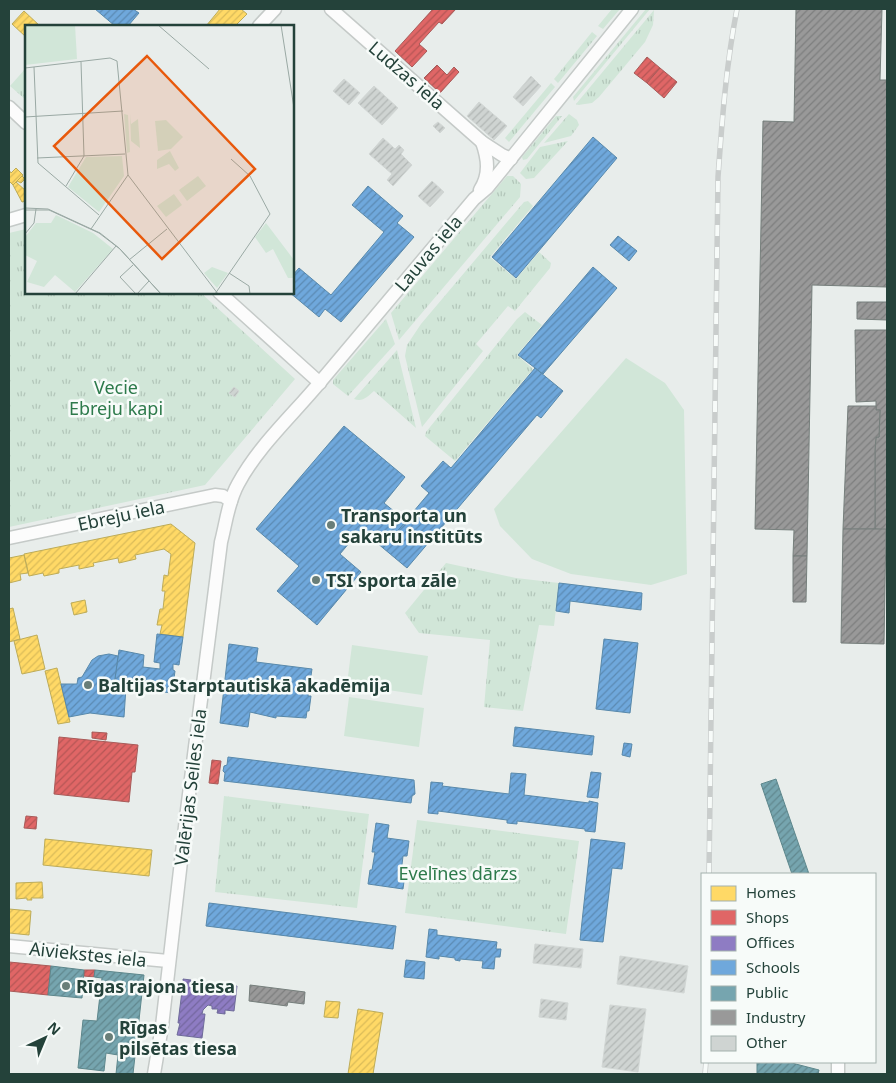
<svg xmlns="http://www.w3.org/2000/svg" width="896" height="1083" font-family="'Noto Sans',sans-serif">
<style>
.grass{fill:url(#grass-tufts)}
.pitch{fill:#d1e6d8}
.homes{fill:url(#homes-hatch);stroke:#bdac59}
.shops{fill:url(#shops-hatch);stroke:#a85b59}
.offices{fill:url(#offices-hatch);stroke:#6e6b9a}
.schools{fill:url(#schools-hatch);stroke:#5889ab}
.public{fill:url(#public-hatch);stroke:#5d878c}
.industry{fill:url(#industry-hatch);stroke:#767f7c}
.building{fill:url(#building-hatch);stroke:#d1d6d4}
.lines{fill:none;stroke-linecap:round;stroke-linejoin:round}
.minor-casing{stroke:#c5cac8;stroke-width:15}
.minor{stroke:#fcfcfc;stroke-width:12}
.rail-casing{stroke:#c9cdcc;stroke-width:5.5}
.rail{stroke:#f7fbf9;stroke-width:4;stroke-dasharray:11;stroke-linecap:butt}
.poi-dot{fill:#697e78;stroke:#f7fbf9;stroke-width:2}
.labels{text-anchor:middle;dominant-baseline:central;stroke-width:5;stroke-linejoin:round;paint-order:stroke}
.street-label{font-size:18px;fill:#24423a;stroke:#f7fbf9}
.park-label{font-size:18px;fill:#2d7a4b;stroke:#f7fbf9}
.poi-label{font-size:18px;font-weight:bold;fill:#24423a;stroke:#f7fbf9;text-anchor:start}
.inset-road{fill:none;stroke:#9aa9a4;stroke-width:1}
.view{fill:#e8590c;fill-opacity:0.15;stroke:#e8590c;stroke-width:2.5}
.inset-edge{fill:none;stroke:#24423a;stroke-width:2.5}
</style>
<defs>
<pattern id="grass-tufts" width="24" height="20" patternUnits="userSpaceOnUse" patternTransform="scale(1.25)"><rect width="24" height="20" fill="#d1e6d8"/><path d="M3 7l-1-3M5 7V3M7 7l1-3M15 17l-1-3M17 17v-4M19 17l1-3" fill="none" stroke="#b3c6ba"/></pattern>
<pattern id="homes-hatch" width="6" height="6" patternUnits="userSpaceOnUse" patternTransform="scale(1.25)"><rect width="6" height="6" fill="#ffd966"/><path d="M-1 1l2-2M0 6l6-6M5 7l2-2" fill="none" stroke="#dabb59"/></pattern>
<pattern id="shops-hatch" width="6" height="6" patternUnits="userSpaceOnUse" patternTransform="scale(1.25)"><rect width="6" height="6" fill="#e06666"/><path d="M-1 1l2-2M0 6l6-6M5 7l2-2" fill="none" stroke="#b55655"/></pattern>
<pattern id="offices-hatch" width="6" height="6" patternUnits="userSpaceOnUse" patternTransform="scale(1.25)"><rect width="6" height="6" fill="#8e7cc3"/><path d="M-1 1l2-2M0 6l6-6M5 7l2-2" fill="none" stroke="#74679f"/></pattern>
<pattern id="schools-hatch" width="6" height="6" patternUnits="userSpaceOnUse" patternTransform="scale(1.25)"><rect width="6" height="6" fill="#6fa8dc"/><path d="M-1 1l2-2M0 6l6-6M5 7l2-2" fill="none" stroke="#5b8ab3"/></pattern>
<pattern id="public-hatch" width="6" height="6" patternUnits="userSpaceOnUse" patternTransform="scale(1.25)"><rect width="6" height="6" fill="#76a5af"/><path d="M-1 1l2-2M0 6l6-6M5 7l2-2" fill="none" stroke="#61888f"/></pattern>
<pattern id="industry-hatch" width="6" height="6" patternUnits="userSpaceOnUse" patternTransform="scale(1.25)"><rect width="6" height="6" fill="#999"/><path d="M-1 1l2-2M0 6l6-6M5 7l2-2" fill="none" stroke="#7d7e7e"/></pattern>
<pattern id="building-hatch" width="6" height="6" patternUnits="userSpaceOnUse" patternTransform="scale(1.25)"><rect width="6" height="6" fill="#cfd4d2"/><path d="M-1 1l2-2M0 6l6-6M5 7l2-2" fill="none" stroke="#b2b7b5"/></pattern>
</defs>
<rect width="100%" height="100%" fill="#e8edeb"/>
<g class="grass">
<polygon points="612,9 620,9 603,29 598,26"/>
<polygon points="646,9 650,9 574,101 573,97"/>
<polygon points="654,10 653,25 645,42 599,97 592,103 578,105 576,104"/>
<polygon points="592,32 597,36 558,83 554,79"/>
<polygon points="26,68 26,100 10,86"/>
<polygon points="551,83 555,87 509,142 505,138"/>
<polygon points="569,114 577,120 579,125 571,136 544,143"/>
<polygon points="556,116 562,116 527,159 523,160 522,157"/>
<polygon points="568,141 534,178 526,179 520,173 540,147"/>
<polygon points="507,176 513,176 521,184 520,197 399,340 391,313"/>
<polygon points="528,201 533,206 490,257 516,279 539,252 551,263 550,268 515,311 508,306 476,344 483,351 422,427 405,356 407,345 421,324 524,202"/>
<polygon points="26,229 26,292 201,293 295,379 205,485 9,527 9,233"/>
<polygon points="525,312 542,325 517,355 533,369 455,461 425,436 426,432 517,319"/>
<polygon points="386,319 395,344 348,396 333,384 333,380"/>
<path d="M397 350 416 428 374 391C367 397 363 402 354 399Z"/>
<polygon points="446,563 516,578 559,583 554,626 539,625 523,711 484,707 490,640 419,633 405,613"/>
<polygon points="224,796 369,814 357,908 215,892"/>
<polygon points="417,820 579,841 566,934 405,913"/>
</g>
<g class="pitch">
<polygon points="626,358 665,383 684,410 687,574 651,585 571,574 532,559 500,526 494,509"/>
<polygon points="352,645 428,656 422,695 347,684"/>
<polygon points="349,697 424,708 419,747 344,736"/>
</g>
<g class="homes">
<polygon points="220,9 241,9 247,14 235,26 206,26"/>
<polygon points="24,11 40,26 26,26 26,37 12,24"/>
<polygon points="16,168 23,175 13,185 9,181 9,170 11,173"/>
<polygon points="22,176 25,179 21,183 17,181"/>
<polygon points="16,182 26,191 26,201 22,202 13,185"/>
<polygon points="171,524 195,543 183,637 160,634 162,625 157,625 160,609 163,609 165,591 162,591 164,575 168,576 171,554 164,549 135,555 136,559 119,563 118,558 93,563 94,566 79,569 79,565 59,569 59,573 44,576 43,573 29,576 24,554"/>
<polygon points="24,555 28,573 20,574 21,580 9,583 9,558"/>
<polygon points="85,600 87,612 74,615 71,603"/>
<polygon points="13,608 20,639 9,642 9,609"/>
<polygon points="37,635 45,669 22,674 14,641"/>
<polygon points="57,668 70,722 58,724 45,671"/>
<polygon points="45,839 152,850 149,876 43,865"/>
<polygon points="42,882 43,898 31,898 32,900 27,900 27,898 16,899 16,883"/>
<polygon points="9,909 31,911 29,935 9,933"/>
<polygon points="326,1001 340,1002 338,1018 324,1017"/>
<polygon points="358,1009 383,1013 373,1074 348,1074"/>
</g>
<g class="shops">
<polygon points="433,9 456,9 442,24 439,22 419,44 427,51 412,67 395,51"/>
<polygon points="647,57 660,68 647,83 634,73"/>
<polygon points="437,65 447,75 454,67 459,72 440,93 424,78"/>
<polygon points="660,68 677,82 664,98 647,83"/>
<polygon points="92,732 107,733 106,740 92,738"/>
<polygon points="59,737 138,745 135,772 132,772 129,802 54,794"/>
<polygon points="212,760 221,761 218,784 209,783"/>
<polygon points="26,816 37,817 36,829 24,828"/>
<polygon points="9,962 51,966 48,995 9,991"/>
<polygon points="84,970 95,970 94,977 84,976"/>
</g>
<polygon class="offices" points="183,979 191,980 190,982 195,983 195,981 201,982 201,983 221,986 221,984 227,985 227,987 237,986 234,1011 225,1010 225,1014 217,1013 218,1009 212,1009 212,1006 208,1005 203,1010 202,1014 205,1014 202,1038 177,1035 180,1023 178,1023 182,991 184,991"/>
<g class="schools">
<polygon points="95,9 133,9 139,13 128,26 115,26"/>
<polygon points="593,137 617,158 516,278 492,257"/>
<polygon points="368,186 403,216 397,223 414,237 341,322 325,309 319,317 289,292 292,292 292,276 299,268 331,295 384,232 352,205"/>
<polygon points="618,236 637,251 629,261 610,245"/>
<polygon points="593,267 617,288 543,374 518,355"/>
<polygon points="535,368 563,391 541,418 537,415 407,568 383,548 429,493 421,486 443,461 451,468"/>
<polygon points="344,426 405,477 384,503 406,521 383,548 361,529 340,554 361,572 317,625 277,591 299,566 256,529"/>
<polygon points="559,583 642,593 641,610 570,601 569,613 556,611"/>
<polygon points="157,634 183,637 179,665 173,664 173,670 175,671 172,693 114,686 119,650 144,655 143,667 160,669 160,663 154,662"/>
<polygon points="604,639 638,643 630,713 596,709"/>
<polygon points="229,644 258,648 256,662 312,669 308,696 311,696 309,711 307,711 306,718 276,716 276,718 250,712 248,727 220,723"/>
<polygon points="109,654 118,656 114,686 126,687 124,717 90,713 69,717 61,684 77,684 78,678 82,677 92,660 98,656"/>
<polygon points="515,727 594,736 592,755 513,746"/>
<polygon points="624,743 632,744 630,757 622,755"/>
<polygon points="228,757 414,780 415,794 412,796 411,803 224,781 225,773 223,771 224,766 227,765"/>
<polygon points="591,772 601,773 598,798 587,797"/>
<polygon points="511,773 526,774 524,795 589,803 589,801 598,803 595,832 585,831 585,829 517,821 517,824 507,823 507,820 438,811 438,814 428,813 431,782 443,783 442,786 509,794"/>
<polygon points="376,823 389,825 387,838 409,841 407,856 403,856 401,873 405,874 403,889 368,884 370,870 372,870 375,852 372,852"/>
<polygon points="591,839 625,843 622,869 612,868 603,942 580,940"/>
<polygon points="209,903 396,926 393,949 206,926"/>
<polygon points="429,929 437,930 437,935 497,942 496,949 501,949 500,957 495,957 494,969 482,968 483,961 460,959 460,961 455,960 455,958 439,956 439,959 426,957"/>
<polygon points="406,960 425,962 424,979 404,977"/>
</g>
<g class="public">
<polygon points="776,779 809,874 792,874 761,784"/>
<polygon points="51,966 84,970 82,998 48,995"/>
<polygon points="95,970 144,975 133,1074 116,1074 118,1055 106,1053 104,1071 78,1068 83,1020 97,1021 102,978 94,977"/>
<polygon points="757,1062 788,1062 819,1070 818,1074 757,1074"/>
</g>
<g class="industry">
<polygon points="796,9 882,9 880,80 887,80 887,287 812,285 807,556 793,556 794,530 755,529 763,121 794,122"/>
<polygon points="857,302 887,302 887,320 857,319"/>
<polygon points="855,330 887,330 887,530 875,529 875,450 876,437 879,437 880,410 876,410 876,401 856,402"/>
<polygon points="848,406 876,406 876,410 880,410 879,437 876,437 875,450 875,529 843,529"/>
<polygon points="843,529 886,529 884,644 841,643"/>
<polygon points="793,556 807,556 806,602 793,602"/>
<polygon points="250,985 305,992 304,1004 288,1002 287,1006 249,1001"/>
</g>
<g class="building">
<polygon points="531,76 541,86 523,106 513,97"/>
<polygon points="344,79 360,93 349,105 333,91"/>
<polygon points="374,86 398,108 382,125 358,103"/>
<polygon points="479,102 507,126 494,140 467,116"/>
<polygon points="438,122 445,128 440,133 433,126"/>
<polygon points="383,138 395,149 399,145 404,150 401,154 412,165 393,186 387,180 392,174 369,154"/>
<polygon points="432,181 444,192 430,207 418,196"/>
<polygon points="234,387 239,391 235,397 229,393"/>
<polygon points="535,944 583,949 581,968 533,963"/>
<polygon points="620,956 688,966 684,993 617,984"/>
<polygon points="541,999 568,1003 566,1020 539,1017"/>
<polygon points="610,1005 646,1009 638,1072 602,1067"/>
</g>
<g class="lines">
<g class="minor-casing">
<g id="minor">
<polyline points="331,9 482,142 502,155 511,159"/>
<polyline points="259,26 275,9"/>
<polyline points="9,107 26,123"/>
<path d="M480 190C490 174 488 159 482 142"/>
<polyline points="9,220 26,215"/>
<polyline points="219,292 320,383"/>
<polyline points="9,538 215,495 223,496 231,501"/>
<polyline points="9,946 168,961"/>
<path d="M154 1074 162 1026 186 818 221 542C226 523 228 502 238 484 259 445 293 415 321 381 372 321 423 259 474 199L487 188 632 9"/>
<polyline points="838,1074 838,1062"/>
</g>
</g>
<use href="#minor" class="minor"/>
<g class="rail-casing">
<g id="rail">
<path d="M709 874 718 177C722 121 726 65 737 9"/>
<polyline points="705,1074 706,1062"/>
</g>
</g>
<use href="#rail" class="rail"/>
</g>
<g class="poi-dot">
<circle cx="331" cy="525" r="5"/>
<circle cx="316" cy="580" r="5"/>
<circle cx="88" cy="685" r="5"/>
<circle cx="66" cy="986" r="5"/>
<circle cx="109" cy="1037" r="5"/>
</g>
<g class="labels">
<g class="street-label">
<text transform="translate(407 75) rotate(41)">Ludzas iela</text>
<text transform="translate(428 253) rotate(-50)">Lauvas iela</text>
<text transform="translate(121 515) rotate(-12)">Ebreju iela</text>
<text transform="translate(190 787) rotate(-83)">Valērijas Seiles iela</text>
<text transform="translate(88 954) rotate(6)">Aiviekstes iela</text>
</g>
<g class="park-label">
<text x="116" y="387">Vecie<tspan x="116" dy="21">Ebreju kapi</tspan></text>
<text x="458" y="873">Evelīnes dārzs</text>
</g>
<g class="poi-label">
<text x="341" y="515">Transporta un<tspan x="341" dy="21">sakaru institūts</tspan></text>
<text x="326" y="580">TSI sporta zāle</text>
<text x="98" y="685">Baltijas Starptautiskā akadēmija</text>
<text x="76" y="986">Rīgas rajona tiesa</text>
<text x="119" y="1027">Rīgas<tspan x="119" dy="21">pilsētas tiesa</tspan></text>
</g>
</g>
<g transform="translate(25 25)">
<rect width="269" height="269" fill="#e8edeb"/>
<path d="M99 89 103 90 105 127 102 128ZM105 89 106 99 113 94 115 123 106 116ZM145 126 154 143 150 146 144 139 132 144V135ZM97 131 99 151 74 187 43 162 61 132ZM173 151 181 161 162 176 154 165ZM149 169 157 180 141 192 132 181ZM31 190 68 208 88 224 50 267 30 250 19 262 2 257 12 236 0 230V212L11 198H26ZM241 198 269 235V253H263L248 224 241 228 230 212ZM187 242 203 248 192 263 179 248Z" fill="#d1e6d8"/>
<path d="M0 0H50L52 34 0 40Z" fill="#d1e6d8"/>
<path d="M141 95 158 112 146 124 133 126 130 96Z" fill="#d1e6d8"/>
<path class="inset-road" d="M133 0 184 44M256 0 269 83M56 37 59 131M9 42 13 138 74 190M0 43 85 33 92 36 103 150 193 269M0 92 98 86M12 133 100 129M41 161 59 131M0 183 23 184 75 208 94 223 136 269M0 185H24L74 208 95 224 136 269M66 204 103 150M0 209 9 198 11 184M104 235 142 204M108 240 95 252 111 269M204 248 224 261 225 269M50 269 91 221M112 269 124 256M190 269 245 189 225 151 206 134"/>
<path class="view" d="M122 31 230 144 137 234 29 121Z"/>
<rect width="269" height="269" class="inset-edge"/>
</g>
<rect width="896" height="1083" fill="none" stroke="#24423a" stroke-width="20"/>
<rect x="701" y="873" width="175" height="190" fill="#f7fbf9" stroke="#a3b1ad"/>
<rect x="711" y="886" width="25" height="15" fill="#ffd966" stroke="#a3b1ad"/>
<text x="746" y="898" font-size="15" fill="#24423a">Homes</text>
<rect x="711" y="910" width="25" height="15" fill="#e06666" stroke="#a3b1ad"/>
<text x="746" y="923" font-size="15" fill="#24423a">Shops</text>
<rect x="711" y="936" width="25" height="15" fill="#8e7cc3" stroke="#a3b1ad"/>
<text x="746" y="948" font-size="15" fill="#24423a">Offices</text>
<rect x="711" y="960" width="25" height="15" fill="#6fa8dc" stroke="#a3b1ad"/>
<text x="746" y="973" font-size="15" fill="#24423a">Schools</text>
<rect x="711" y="986" width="25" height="15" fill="#76a5af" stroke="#a3b1ad"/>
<text x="746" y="998" font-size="15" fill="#24423a">Public</text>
<rect x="711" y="1010" width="25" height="15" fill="#999999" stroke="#a3b1ad"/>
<text x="746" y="1023" font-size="15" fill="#24423a">Industry</text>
<rect x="711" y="1036" width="25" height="15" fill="#cfd4d2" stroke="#a3b1ad"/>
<text x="746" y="1048" font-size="15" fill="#24423a">Other</text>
<g transform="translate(45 1038) rotate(44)" stroke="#f7fbf9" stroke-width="4" paint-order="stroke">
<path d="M0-4L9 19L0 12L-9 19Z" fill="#24423a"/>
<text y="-8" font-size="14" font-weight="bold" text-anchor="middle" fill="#24423a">N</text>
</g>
</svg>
